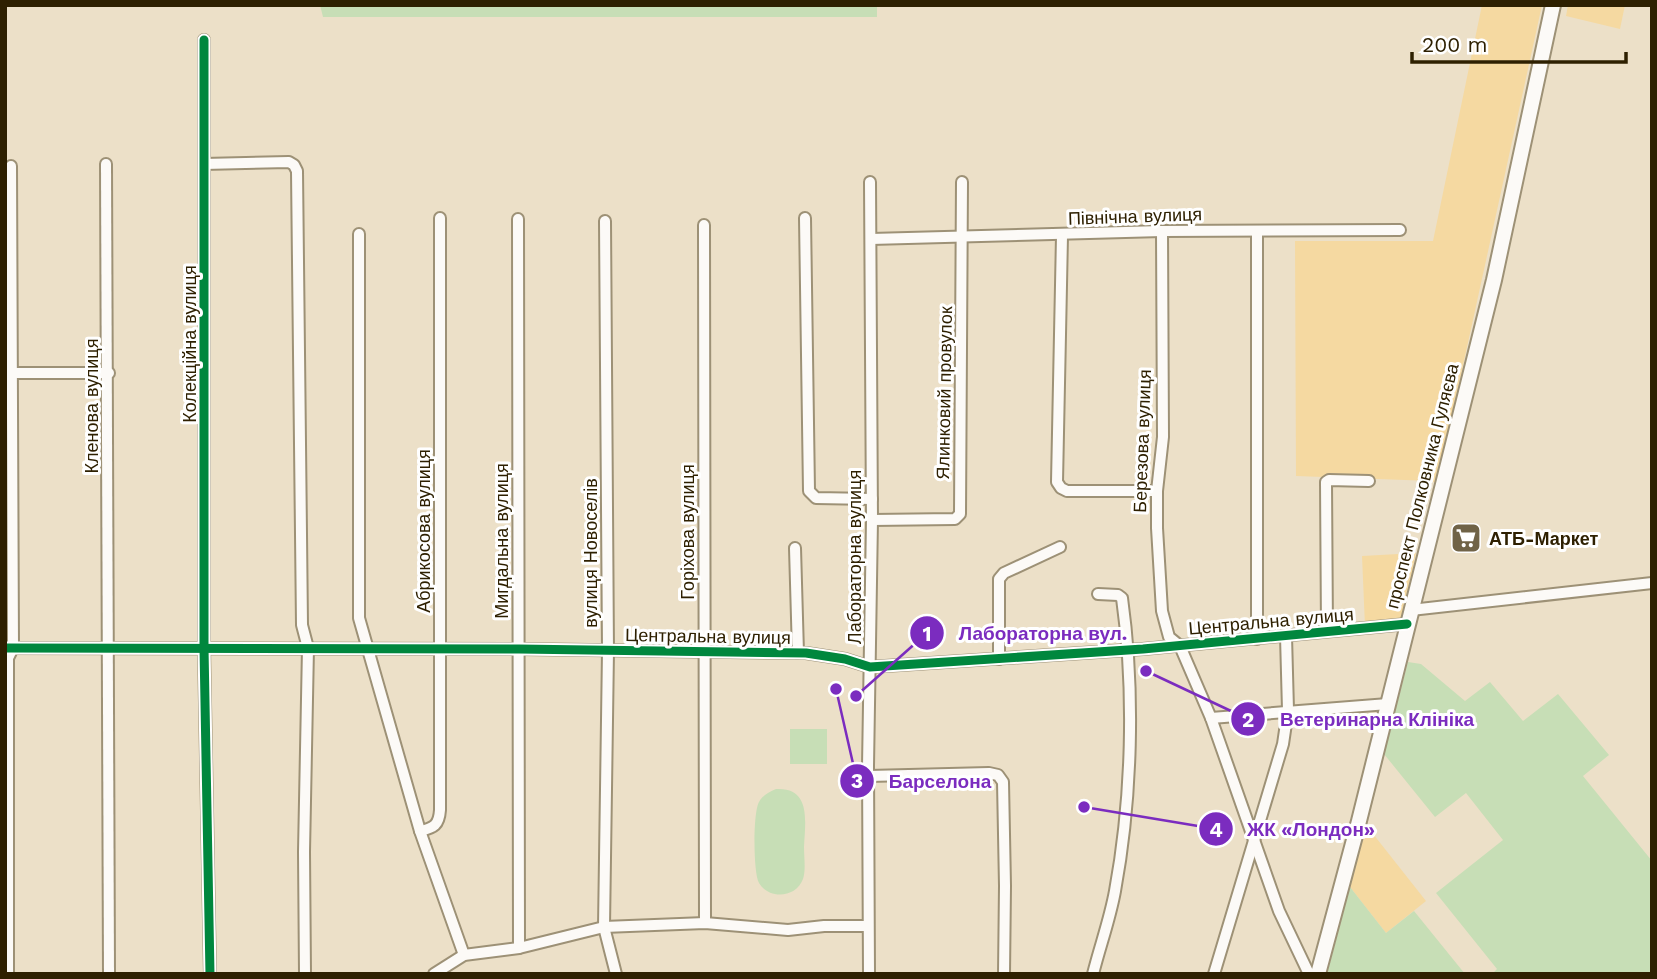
<svg xmlns="http://www.w3.org/2000/svg" width="1657" height="979" font-family="'Work Sans',sans-serif">
<style>
.built{fill:#f5d9a1}
.green{fill:#c7deb6}
.lines{fill:none;stroke-linecap:round;stroke-linejoin:round}
.minor-casing{stroke:#9d9176;stroke-width:14}
.major-casing{stroke:#9d9176;stroke-width:18}
.minor{stroke:#fcfaf7;stroke-width:10}
.major{stroke:#fcfaf7;stroke-width:14}
.cycleway-casing{stroke:#fff;stroke-width:13}
.cycleway{stroke:#00873e;stroke-width:9}
.labels{text-anchor:middle;dominant-baseline:central;stroke-width:6;stroke-linejoin:round;paint-order:stroke}
.street-label{font-size:18px;fill:#2e2001;stroke:#fff}
.poi-label{font-size:18px;font-weight:bold;fill:#2e2001;stroke:#fff;text-anchor:start}
.leader{fill:none;stroke:#7b2cbf;stroke-width:2.5}
.callout-dot{fill:#7b2cbf;stroke:#fff;stroke-width:2.5}
.mark-label{font-size:21px;text-anchor:middle;font-weight:bold;fill:#fff}
.callout-label{font-size:19px;text-anchor:middle;font-weight:bold;fill:#7b2cbf;stroke:#fff;stroke-width:6;stroke-linejoin:round;paint-order:stroke}
</style>
<rect width="100%" height="100%" fill="#ece0c8"/>
<g class="built">
<polygon points="1482,5 1542,5 1437,484 1432,481 1296,476 1295,241 1433,241"/>
<polygon points="1568,5 1625,5 1620,29 1566,16"/>
<polygon points="1416,553 1402,617 1393,622 1365,627 1362,556"/>
<polygon points="1366,825 1426,901 1386,933 1350,887"/>
</g>
<g class="green">
<polygon points="320,5 877,5 877,17 323,17"/>
<polygon points="1408,662 1421,664 1465,701 1490,682 1523,721 1558,694 1609,755 1583,776 1652,861 1652,971 1648,974 1492,974 1497,969 1436,893 1503,840 1466,793 1435,817 1384,754"/>
<rect x="790" y="729" width="37" height="35"/>
<path d="M776 789C812 787 805 823 804 847 804 857 806 870 803 879 796 898 769 900 759 883 753 872 753 812 759 802 763 795 769 792 776 789Z"/>
<polygon points="1350,887 1386,933 1414,911 1465,974 1327,974"/>
</g>
<g class="lines">
<g class="minor-casing">
<g id="minor">
<polyline points="204,40 204,648 210,974"/>
<polyline points="106,164 109,974"/>
<polyline points="204,164 289,162 294,165 297,171 302,625 308,648 304,852 305,974"/>
<polyline points="805,218 809,491 816,498 872,499"/>
<polyline points="518,219 519,948"/>
<polyline points="605,221 608,651 604,927 616,974"/>
<polyline points="704,225 705,923"/>
<polyline points="1162,231 1163,437 1157,491 1157,528 1162,611 1169,637 1180,646 1211,718 1279,911 1309,974"/>
<polyline points="1257,231 1257,639"/>
<polyline points="359,234 359,618 420,831 464,955"/>
<polyline points="1062,236 1057,482 1061,488 1067,491 1157,491"/>
<polyline points="871,239 1162,231 1400,230"/>
<polyline points="12,373 109,373"/>
<polyline points="872,520 955,519 960,514 962,182"/>
<polyline points="795,548 798,653"/>
<polyline points="1411,610 1652,583"/>
<polyline points="1327,631 1326,482 1329,480 1369,481"/>
<polyline points="5,648 519,649 806,653 845,659 870,667 1143,649 1407,624"/>
<polyline points="999,659 999,579 1004,573 1060,547"/>
<polyline points="1211,718 1388,704"/>
<polyline points="869,776 989,773 998,775 1003,782 1005,886 1004,974"/>
<path d="M420 831C434 828 439 825 440 810V218"/>
<polyline points="8,974 8,658 13,648 11,166"/>
<polyline points="434,974 464,955 519,948 604,927 705,923 788,930 824,926 868,926"/>
<polyline points="869,974 868,766 872,520 870,182"/>
<path d="M1093 974C1100 946 1110 919 1115 891 1132 799 1135 691 1122 598L1118 595 1098 594"/>
<polyline points="1214,974 1283,744 1288,710 1286,636"/>
</g>
</g>
<g class="major-casing">
<polyline id="major" points="1318,974 1359,821 1494,280 1553,5"/>
</g>
<use href="#minor" class="minor"/>
<use href="#major" class="major"/>
<g class="cycleway-casing">
<g id="cycleway">
<polyline points="204,40 204,648 210,974"/>
<polyline points="5,648 519,649 806,653 845,659 870,667 1143,649 1407,624"/>
</g>
</g>
<use href="#cycleway" class="cycleway"/>
</g>
<defs>
<g id="supermarket-square" transform="scale(1.575)"><rect x="-9" y="-9" width="18" height="18" rx="4" fill="#706347" stroke="#fff"/><path d="M-6-5.5h2.5l.6 2H6L4.5 2H-2.5L-4.4-4H-6ZM-1.5 3.2a1.3 1.3 0 1 0 .1 0ZM3 3.2a1.3 1.3 0 1 0 .1 0Z" fill="#fff"/></g>
</defs>
<g fill-rule="evenodd">
<use href="#supermarket-square" x="1466" y="538"/>
</g>
<g class="labels">
<g class="street-label">
<text transform="translate(1135 216) rotate(-2)">Північна вулиця</text>
<text transform="translate(189 344) rotate(-90)">Колекційна вулиця</text>
<text transform="translate(944 393) rotate(-89)">Ялинковий провулок</text>
<text transform="translate(91 406) rotate(-90)">Кленова вулиця</text>
<text transform="translate(1142 441) rotate(-88)">Березова вулиця</text>
<text transform="translate(1422 486) rotate(-76)">проспект Полковника Гуляєва</text>
<text transform="translate(423 531) rotate(-90)">Абрикосова вулиця</text>
<text transform="translate(687 532) rotate(-90)">Горіхова вулиця</text>
<text transform="translate(501 541) rotate(-90)">Мигдальна вулиця</text>
<text transform="translate(590 553) rotate(-90)">вулиця Новоселів</text>
<text transform="translate(854 557) rotate(-90)">Лабораторна вулиця</text>
<text transform="translate(1271 621) rotate(-5)">Центральна вулиця</text>
<text transform="translate(708 636) rotate(1)">Центральна вулиця</text>
</g>
<g class="poi-label">
<text x="1489" y="538">АТБ-Маркет</text>
</g>
</g>
<path class="leader" d="M856 696L927 633M1146 671L1248 719M836 689L857 781M1084 807L1216 829"/>
<g class="callout-dot">
<circle cx="856" cy="696" r="7"/>
<circle cx="1146" cy="671" r="7"/>
<circle cx="836" cy="689" r="7"/>
<circle cx="1084" cy="807" r="7"/>
<circle cx="927" cy="633" r="18"/>
<circle cx="1248" cy="719" r="18"/>
<circle cx="857" cy="781" r="18"/>
<circle cx="1216" cy="829" r="18"/>
</g>
<g class="mark-label">
<text x="927" y="641">1</text>
<text x="1248" y="727">2</text>
<text x="857" y="788">3</text>
<text x="1216" y="837">4</text>
</g>
<g class="callout-label">
<text x="1043" y="640">Лабораторна вул.</text>
<text x="1377" y="726">Ветеринарна Клініка</text>
<text x="940" y="788">Барселона</text>
<text x="1311" y="836">ЖК «Лондон»</text>
</g>
<rect width="1657" height="979" fill="none" stroke="#2e2001" stroke-width="14"/>
<path d="M1412 52v10h214v-10" fill="none" stroke="#2e2001" stroke-width="3.5"/>
<text x="1422" y="52" font-size="21" fill="#2e2001" stroke="#ffffff" stroke-width="5" paint-order="stroke">200 m</text>
</svg>
